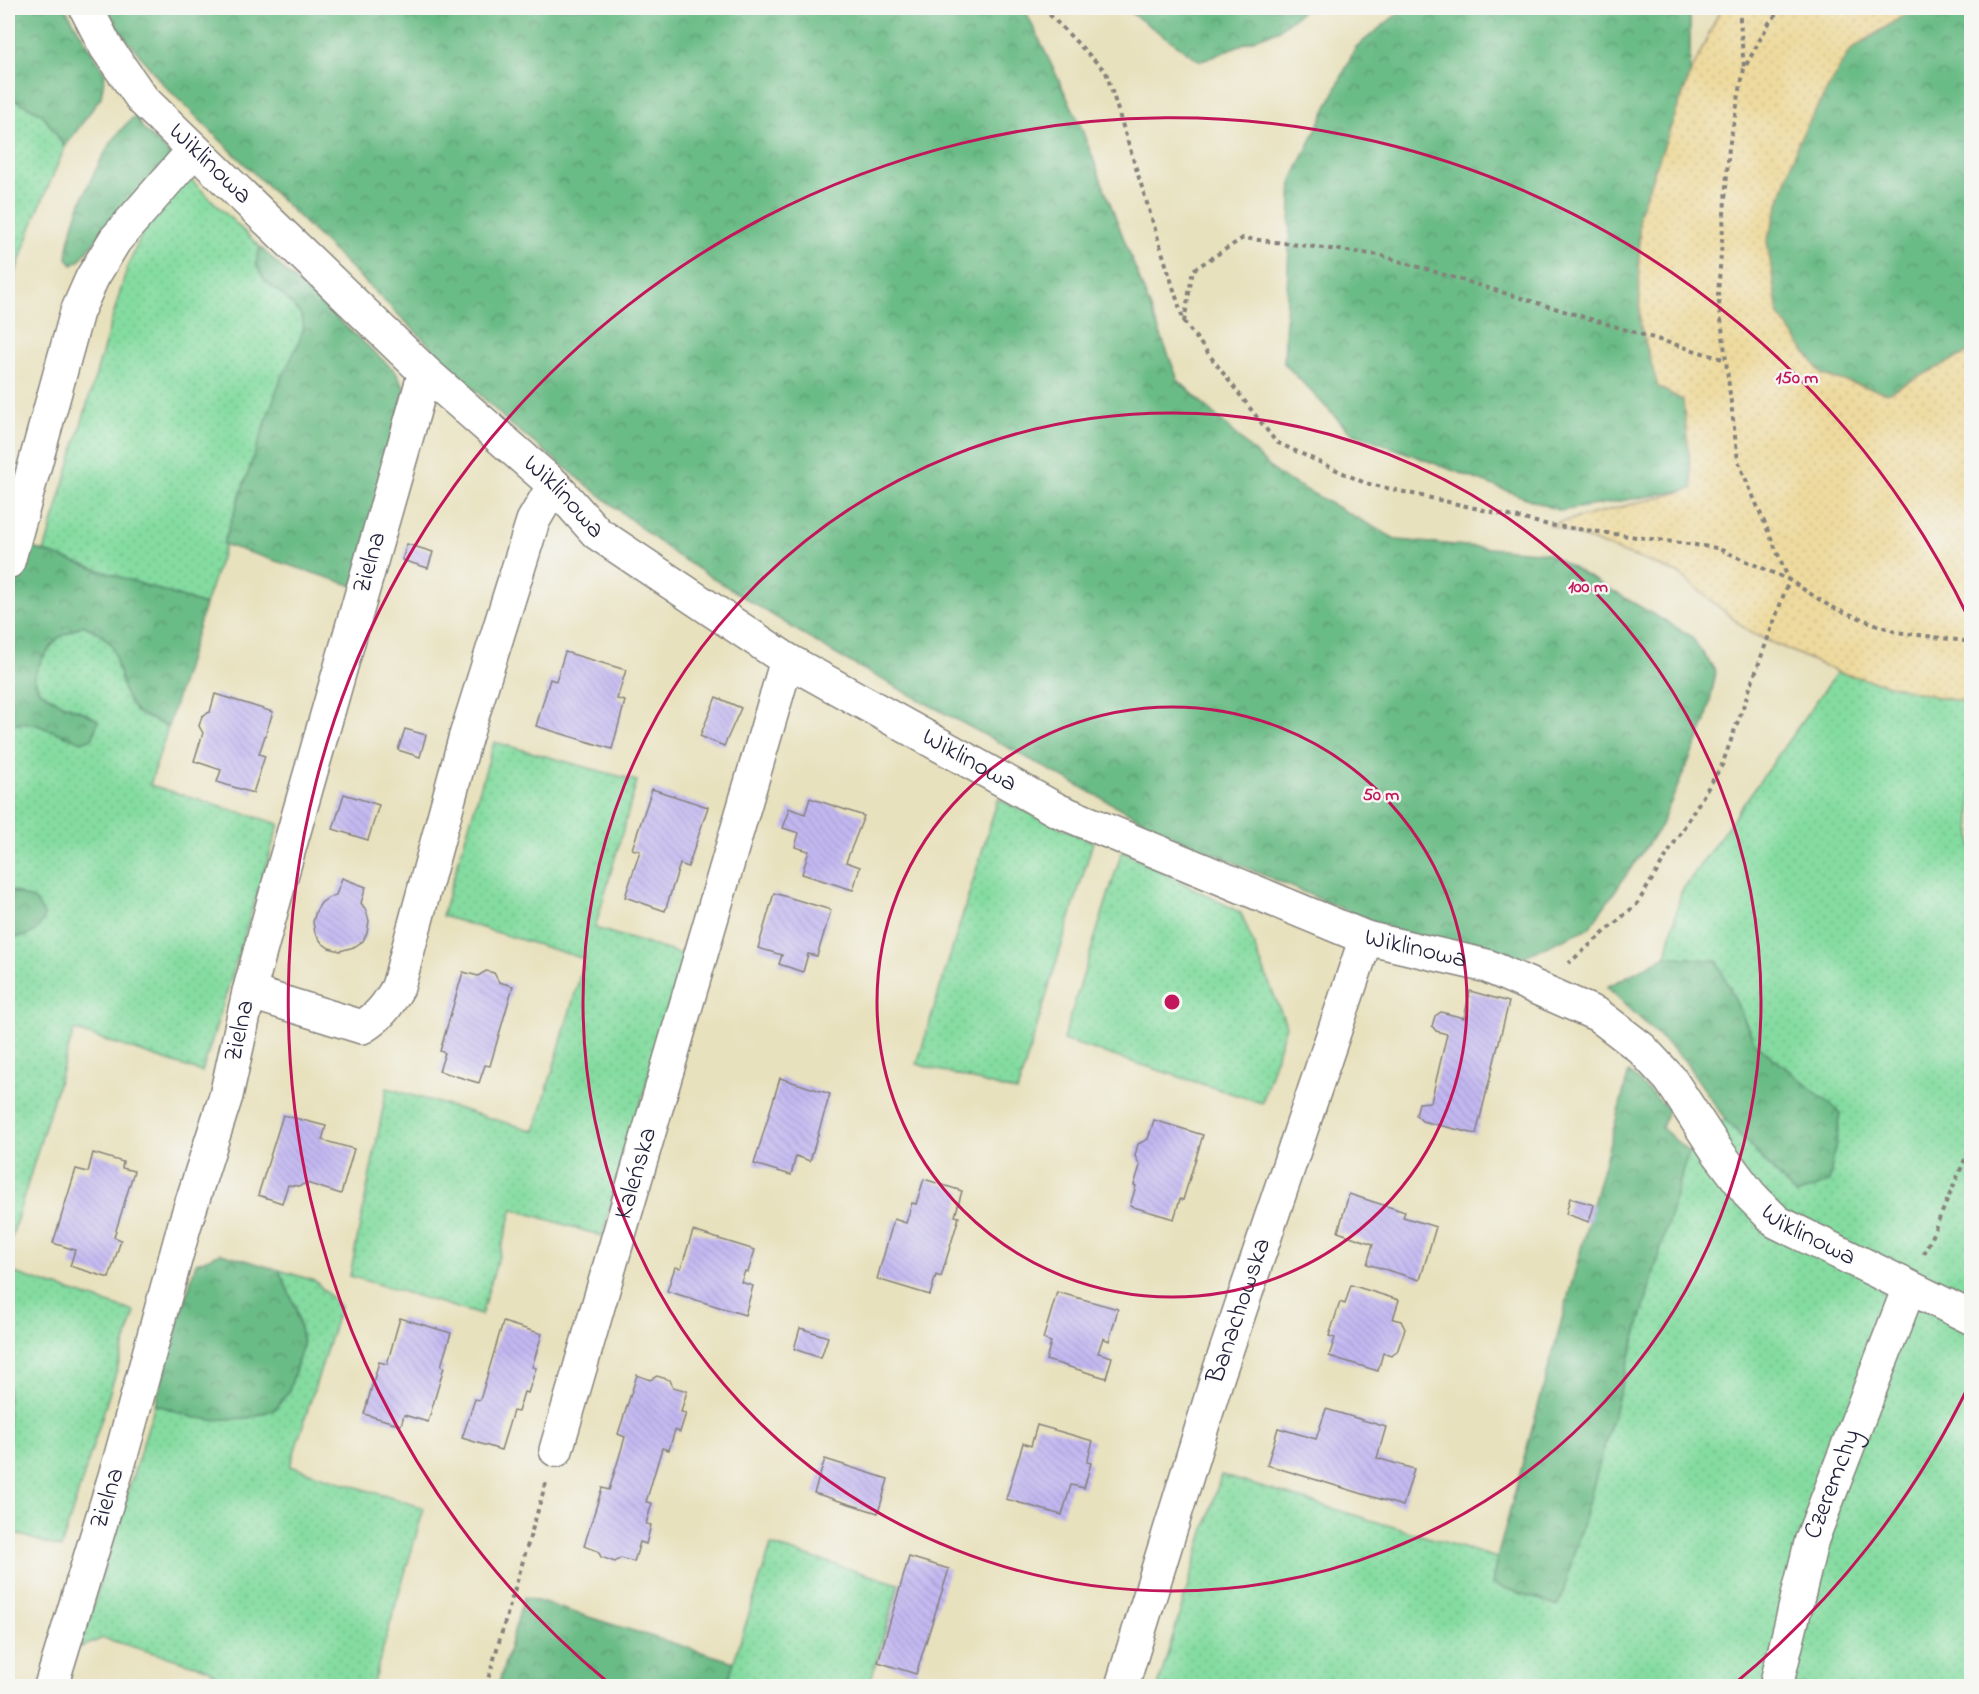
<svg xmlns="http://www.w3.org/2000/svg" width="1979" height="1694" font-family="'Indie Flower',sans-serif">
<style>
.grass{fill:url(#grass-dots);stroke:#537f6e;stroke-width:1.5}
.forest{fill:url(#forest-crowns);stroke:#466f60;stroke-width:1.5}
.sand{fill:url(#sand-dots);stroke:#887e6c;stroke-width:1.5}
.building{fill:url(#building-back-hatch)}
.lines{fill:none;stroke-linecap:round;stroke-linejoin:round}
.minor-casing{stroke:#85827c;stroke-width:36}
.path{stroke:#85827c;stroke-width:4;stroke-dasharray:4.5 4.5;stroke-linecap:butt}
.minor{stroke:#fff;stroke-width:33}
.ring{fill:none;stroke:#c2185b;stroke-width:3}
.labels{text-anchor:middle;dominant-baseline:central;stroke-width:5;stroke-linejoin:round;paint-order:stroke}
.street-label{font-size:26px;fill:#22223b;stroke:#f6f6f2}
.centre{fill:#c2185b;stroke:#f6f6f2;stroke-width:3}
.ring-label{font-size:18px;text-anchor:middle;font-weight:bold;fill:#c2185b;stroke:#f6f6f2;stroke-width:5;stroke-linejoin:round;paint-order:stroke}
</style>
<defs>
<pattern id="grass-dots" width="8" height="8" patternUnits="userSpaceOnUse" patternTransform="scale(1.5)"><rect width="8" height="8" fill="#84dca0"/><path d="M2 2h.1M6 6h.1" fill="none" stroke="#72bc8b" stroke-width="1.8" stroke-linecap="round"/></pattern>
<pattern id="forest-crowns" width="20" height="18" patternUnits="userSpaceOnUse" patternTransform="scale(1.5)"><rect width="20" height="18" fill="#6bbc86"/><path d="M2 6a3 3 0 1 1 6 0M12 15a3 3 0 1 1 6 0" fill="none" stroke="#58986f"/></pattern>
<pattern id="sand-dots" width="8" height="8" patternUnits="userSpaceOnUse" patternTransform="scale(1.5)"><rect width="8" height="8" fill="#eeda9e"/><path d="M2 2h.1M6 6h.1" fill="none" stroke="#ccbb89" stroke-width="1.8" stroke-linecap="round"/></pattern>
<pattern id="building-back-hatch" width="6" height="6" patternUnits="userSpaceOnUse" patternTransform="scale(1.5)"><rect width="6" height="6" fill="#c3b8f1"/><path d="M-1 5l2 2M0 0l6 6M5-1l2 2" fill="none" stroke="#a79ed0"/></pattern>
</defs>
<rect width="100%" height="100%" fill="#f6f6f2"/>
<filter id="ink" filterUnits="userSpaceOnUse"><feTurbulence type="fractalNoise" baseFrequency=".0167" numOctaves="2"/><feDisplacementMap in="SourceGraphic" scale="12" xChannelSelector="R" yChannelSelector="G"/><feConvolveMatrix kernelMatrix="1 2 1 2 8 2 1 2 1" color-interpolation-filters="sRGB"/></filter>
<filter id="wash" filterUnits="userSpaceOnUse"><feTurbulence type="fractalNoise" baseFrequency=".008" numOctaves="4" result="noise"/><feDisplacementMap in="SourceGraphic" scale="24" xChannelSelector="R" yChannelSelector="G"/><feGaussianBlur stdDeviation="1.35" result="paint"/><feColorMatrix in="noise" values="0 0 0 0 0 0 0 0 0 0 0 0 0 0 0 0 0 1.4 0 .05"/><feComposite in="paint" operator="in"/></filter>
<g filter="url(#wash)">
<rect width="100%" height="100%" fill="#e8e1bd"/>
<g class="grass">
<polygon points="8,96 42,114 65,147 36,215 8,293"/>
<path d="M189 178 260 247C259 252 256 260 257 265 263 289 304 301 304 326 304 341 287 367 280 381L205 605 44 552 127 268 148 220Z"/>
<polygon points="83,625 98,632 112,645 136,712 168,727 150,785 279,824 202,1072 74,1030 8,1249 8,938 26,936 20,893 8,890 8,724 34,724 58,732 83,712 60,703 38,690 34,675 43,657 58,638"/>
<polygon points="1837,672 1938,697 1971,703 1971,1686 1158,1686 1221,1475 1497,1558 1492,1584 1559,1606 1688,1152 1725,1119 1796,1195 1829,1181 1841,1113 1755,1043 1717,961 1666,956 1681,892"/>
<polygon points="494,742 637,781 595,928 684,955 602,1236 513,1209 481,1315 350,1276 387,1088 535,1131 585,959 442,916"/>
<polygon points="998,799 1093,842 1017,1092 917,1064"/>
<polygon points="1122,851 1241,913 1286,1025 1262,1103 1063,1040"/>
<polygon points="279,1270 315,1281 340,1307 290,1466 424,1508 372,1686 225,1686 209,1669 103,1638 80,1648 155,1404 192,1417 248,1418 275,1409 289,1391 303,1344 296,1308"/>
<polygon points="8,1271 135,1312 61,1548 8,1531"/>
<polygon points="771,1545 899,1584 869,1686 726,1686"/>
</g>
<g class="forest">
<polygon points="8,8 65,8 105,73 101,97 65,147 42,114 8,96"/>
<polygon points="107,8 1024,8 1079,122 1178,380 1277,474 1397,540 1547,553 1691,636 1716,672 1706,721 1660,827 1589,928 1518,959 1392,930 1168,834 837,655 674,554 509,423 162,83 113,22"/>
<polygon points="1124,8 1306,8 1278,30 1200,61"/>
<polygon points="1405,8 1690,8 1690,75 1639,214 1640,323 1658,387 1683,400 1693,489 1560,511 1349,431 1284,363 1292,180 1356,47"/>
<polygon points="1915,8 1944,8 1971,15 1971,351 1887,393 1822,375 1778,314 1767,241 1799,140 1849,51"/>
<path d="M135 116 144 130 172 156 104 230 79 261 72 265 67 258C70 218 103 141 135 116Z"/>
<polygon points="260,247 302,287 395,371 405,389 354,586 223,544 280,381 297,347 304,327 302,316 282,294 265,281 256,263"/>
<polygon points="24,545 205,605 168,727 136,712 125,695 112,645 98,632 83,625 58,638 43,657 34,676 38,690 60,703 83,712 98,720 93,738 82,742 34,724 8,724 8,606"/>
<path d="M8 890 35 900 45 916C36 936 28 936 8 938Z"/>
<polygon points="1666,956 1717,961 1755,1043 1841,1113 1829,1182 1796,1195 1725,1119 1684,1060 1607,987"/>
<polygon points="1629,1072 1668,1109 1662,1128 1688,1152 1559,1606 1492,1584 1497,1558"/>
<polygon points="221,1253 279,1270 296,1308 303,1344 289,1391 275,1409 248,1418 211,1420 192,1417 155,1404 196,1263"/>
<polygon points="524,1597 734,1662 726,1686 498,1686"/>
</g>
<polygon class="sand" points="1721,8 1915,8 1849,51 1799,140 1767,241 1778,314 1822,375 1887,393 1971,351 1971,703 1938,697 1837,672 1749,632 1678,573 1549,525 1693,489 1683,400 1658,387 1640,323 1639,214 1690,75"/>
<g id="blocks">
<g class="building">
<polygon points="407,544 433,552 428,568 402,560"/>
<polygon points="565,652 626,670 617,699 625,701 612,749 536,726 550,679 556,681"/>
<polygon points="215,694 273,712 259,754 265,756 253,793 217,782 221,770 194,761 203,733 199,726 202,716 210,712"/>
<polygon points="716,697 741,708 724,746 700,736"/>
<polygon points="405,729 426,735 420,757 398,750"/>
<polygon points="652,789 708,807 688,867 680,864 665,911 625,897 640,851 632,849"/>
<polygon points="344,794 379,805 368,840 333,829"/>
<polygon points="810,798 864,816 846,862 860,867 853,890 802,874 809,851 795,847 799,833 783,828 789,812 788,812 788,808 805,814"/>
<polygon points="342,878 366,887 361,903 366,910 369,921 367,933 363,941 354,947 340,951 329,948 322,943 315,933 313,922 316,911 321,903 328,898 336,895"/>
<polygon points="774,893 831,910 817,956 808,954 803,972 779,964 782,955 758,948"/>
<polygon points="486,971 494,973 499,982 513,986 490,1066 485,1065 479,1083 439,1071 445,1053 440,1051 463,972 478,976"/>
<polygon points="1470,991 1509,1002 1476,1134 1422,1121 1416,1115 1419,1103 1431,1102 1447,1034 1436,1031 1432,1026 1435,1016 1441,1012 1464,1018"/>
<polygon points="780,1078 830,1094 810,1161 796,1156 791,1175 754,1164"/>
<polygon points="283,1115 326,1126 322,1140 354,1149 341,1194 307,1183 299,1186 288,1185 282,1203 258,1195"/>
<polygon points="1154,1120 1203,1135 1183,1200 1180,1199 1174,1219 1130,1206 1136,1186 1134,1185 1140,1166 1135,1156 1138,1144 1148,1139"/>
<polygon points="93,1153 123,1162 122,1168 134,1171 114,1237 121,1240 109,1278 70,1266 75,1250 53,1243 76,1169 88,1172"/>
<polygon points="924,1179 962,1191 955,1216 959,1217 941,1277 936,1275 930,1295 877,1279 894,1219 906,1223 912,1203 916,1204"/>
<polygon points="1349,1194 1405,1212 1403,1217 1436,1227 1420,1280 1367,1264 1373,1244 1338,1232"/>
<polygon points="1570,1198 1594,1205 1589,1222 1566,1214"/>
<polygon points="693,1231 755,1250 748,1272 745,1271 741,1282 753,1286 745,1315 667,1291 675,1267 681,1268"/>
<polygon points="1351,1285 1399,1300 1393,1319 1401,1321 1405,1329 1397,1352 1391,1356 1383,1353 1378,1371 1329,1356 1335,1338 1329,1336 1340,1302 1345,1304"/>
<polygon points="1057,1292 1118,1309 1109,1341 1103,1338 1098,1353 1112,1357 1106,1378 1046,1360 1051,1342 1043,1339"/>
<polygon points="400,1318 451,1333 441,1366 444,1367 428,1422 404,1415 401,1425 364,1414 379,1362 387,1364"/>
<polygon points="503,1322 542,1334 532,1367 536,1368 528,1393 524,1392 518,1412 513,1411 501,1450 462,1438 475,1399 480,1400"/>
<polygon points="800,1328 828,1337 821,1358 794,1349"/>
<polygon points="637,1375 650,1380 657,1376 670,1380 673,1387 687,1391 681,1412 686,1413 680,1432 675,1430 669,1450 662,1448 646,1502 652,1503 646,1524 651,1525 646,1544 640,1542 634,1562 621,1558 615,1562 601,1557 598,1551 584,1546 602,1488 609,1490 617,1464 625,1437 618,1434"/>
<polygon points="1326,1409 1386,1427 1377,1458 1414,1469 1403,1506 1267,1465 1278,1428 1316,1439"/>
<polygon points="1037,1425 1093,1441 1087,1462 1091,1463 1084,1488 1071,1485 1062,1515 1006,1499 1023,1443 1031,1446"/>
<polygon points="825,1459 888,1479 878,1513 814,1493"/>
<polygon points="909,1557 949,1569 916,1674 878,1662"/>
</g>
</g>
</g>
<g filter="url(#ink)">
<use href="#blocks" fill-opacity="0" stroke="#85827c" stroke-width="1.5"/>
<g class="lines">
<g class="minor-casing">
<g id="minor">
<path id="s1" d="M86 8 106 47 143 100 425 372 554 485 597 533 787 660 1057 810 1366 938 1487 966 1598 1015 1641 1048 1670 1079 1717 1151 1751 1196 1777 1222 1972 1318"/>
<polyline points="8,562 77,312 92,278 115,240 194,150"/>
<path d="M249 992 362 1027C379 1017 388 1005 398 987L465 739 533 521 554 485"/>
<path id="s2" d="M556 1450 787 660"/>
<path id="s3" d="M51 1686 119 1463 184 1227 226 1096 249 992 272 908 425 372"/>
<path id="s4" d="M1122 1686 1218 1375 1366 938"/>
<path id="s5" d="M1776 1686 1812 1539 1909 1288"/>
</g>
</g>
<g class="path">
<polyline points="1043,8 1106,72 1184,322 1276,442 1365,483 1549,525 1717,548 1789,580 1722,765 1637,904 1569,963"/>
<polyline points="1739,8 1744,68"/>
<polyline points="1782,8 1769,23 1744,69 1729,147 1718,294 1738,461 1789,580 1831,607 1896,632 1972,642"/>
<polyline points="1184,322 1193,270 1243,238 1379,255 1726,360"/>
<polyline points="1924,1254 1972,1143"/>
<polyline points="486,1686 546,1483"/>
</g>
<use href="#minor" class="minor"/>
</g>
</g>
<g class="ring">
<circle cx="1172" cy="1002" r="295"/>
<circle cx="1172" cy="1002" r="589"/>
<path d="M1970 1383A884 884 0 0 1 1734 1684M610 1684A884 884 0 1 1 1970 621"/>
</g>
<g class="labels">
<g class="street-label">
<text stroke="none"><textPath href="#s1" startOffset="201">Wiklinowa</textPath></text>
<text stroke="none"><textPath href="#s1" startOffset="687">Wiklinowa</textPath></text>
<text stroke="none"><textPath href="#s3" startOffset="1168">Zielna</textPath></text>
<text stroke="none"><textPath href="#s1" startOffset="1173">Wiklinowa</textPath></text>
<text stroke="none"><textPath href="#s1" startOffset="1659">Wiklinowa</textPath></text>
<text stroke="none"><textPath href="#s3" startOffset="682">Zielna</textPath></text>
<text stroke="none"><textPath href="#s2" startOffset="288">Kaleńska</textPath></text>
<text stroke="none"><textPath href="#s1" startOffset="2163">Wiklinowa</textPath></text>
<text stroke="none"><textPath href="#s4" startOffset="393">Banachowska</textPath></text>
<text stroke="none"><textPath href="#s5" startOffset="210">Czeremchy</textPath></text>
<text stroke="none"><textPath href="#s3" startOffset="196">Zielna</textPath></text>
</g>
</g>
<circle cx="1172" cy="1002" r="9" class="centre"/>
<g class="ring-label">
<text x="1797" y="383">150 m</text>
<text x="1588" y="592">100 m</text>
<text x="1381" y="800">50 m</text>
</g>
<rect width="1979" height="1694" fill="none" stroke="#f6f6f2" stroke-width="30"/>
</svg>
